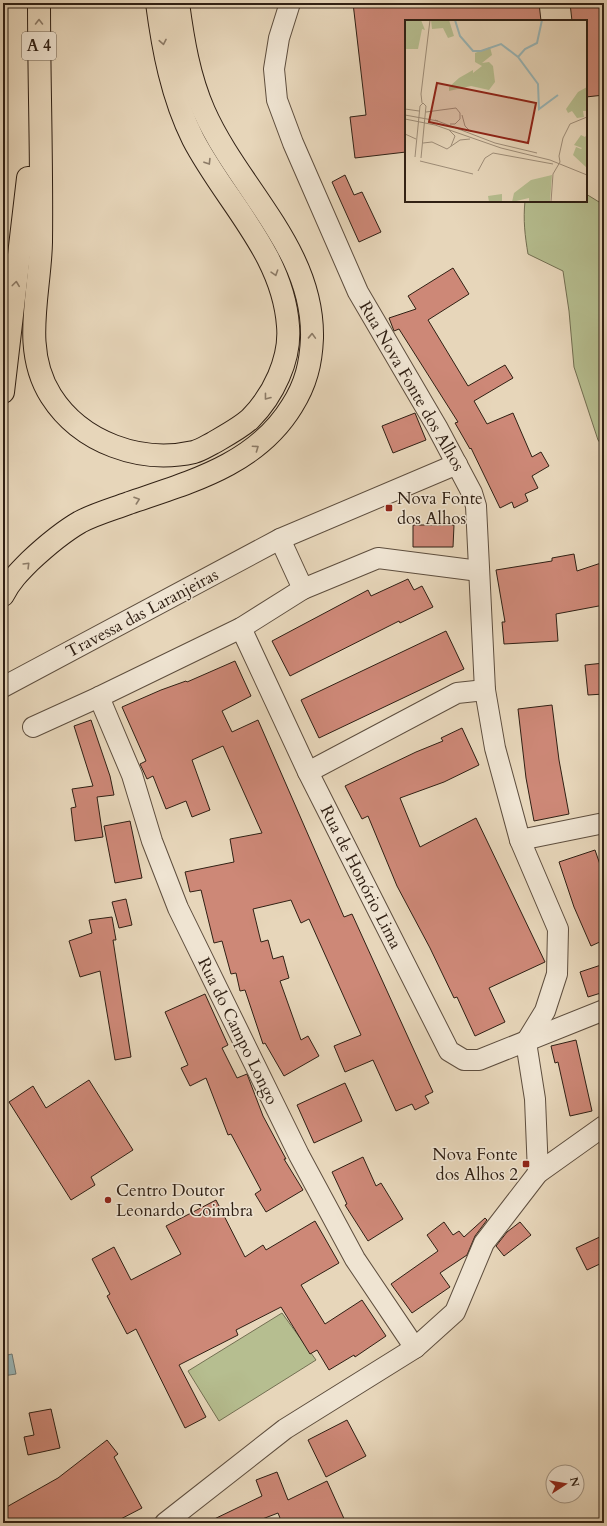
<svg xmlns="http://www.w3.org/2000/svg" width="607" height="1526" font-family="Cardo,serif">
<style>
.green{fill:#b6be90;stroke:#736f52}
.water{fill:#9ab7b9;stroke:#707b77}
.building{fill:#cd8877;stroke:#302014}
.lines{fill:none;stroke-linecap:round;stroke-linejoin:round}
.minor-casing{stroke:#5e4e3e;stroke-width:22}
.motorway-casing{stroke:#302014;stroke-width:24}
.minor{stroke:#efe4d2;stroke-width:20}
.motorway{stroke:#e7d6ba;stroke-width:22}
.oneway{stroke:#8c7b67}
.poi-dot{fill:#8f2418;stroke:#efe4d2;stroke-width:1.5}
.labels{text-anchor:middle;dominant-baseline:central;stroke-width:3;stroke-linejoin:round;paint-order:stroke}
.shield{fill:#efe4d2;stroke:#695b4d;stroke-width:1}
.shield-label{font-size:16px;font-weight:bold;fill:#302014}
.street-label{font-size:17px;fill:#302014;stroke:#efe4d2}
.poi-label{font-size:17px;fill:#302014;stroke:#efe4d2;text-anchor:start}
.inset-river{fill:none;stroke:#9ab7b9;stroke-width:2}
.inset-road{fill:none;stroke:#9e8d78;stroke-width:1}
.view{fill:#8f2418;fill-opacity:0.15;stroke:#8f2418;stroke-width:2}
.inset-edge{fill:none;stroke:#302014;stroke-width:2}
</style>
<rect width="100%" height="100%" fill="#e7d6ba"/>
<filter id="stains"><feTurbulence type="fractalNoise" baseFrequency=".005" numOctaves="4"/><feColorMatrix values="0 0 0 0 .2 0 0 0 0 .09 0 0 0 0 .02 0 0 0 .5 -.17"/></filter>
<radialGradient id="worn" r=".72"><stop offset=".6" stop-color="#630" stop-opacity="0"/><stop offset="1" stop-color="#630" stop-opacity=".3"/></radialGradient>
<g class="green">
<path d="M586 194 604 205V448L598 440 574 367 569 311 563 271 528 254C525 236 523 220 525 201H586Z"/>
<polygon points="282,1313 316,1360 219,1421 188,1371"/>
</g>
<polygon class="water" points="12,1354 16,1374 3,1376 3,1356"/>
<g class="building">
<polygon points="353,3 539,3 541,21 406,21 406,152 355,158 350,117 366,115"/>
<polygon points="570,3 604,3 604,95 586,97 586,21 572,21"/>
<polygon points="345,175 354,195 362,192 381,232 359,242 332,182"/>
<polygon points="453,268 469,294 428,320 468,386 505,365 513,378 474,401 487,424 513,413 532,457 541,452 549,466 532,476 538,488 525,494 528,501 514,508 512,502 500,508 471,448 470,449 455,423 458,422 399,329 394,331 389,318 416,309 408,296"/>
<polygon points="415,413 426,440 393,453 382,426"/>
<polygon points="413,525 454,525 453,547 413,547"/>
<polygon points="574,554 577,571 604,562 604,605 556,614 558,641 504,644 502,622 505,622 496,570 552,561 552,558"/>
<polygon points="408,579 414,590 422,586 433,607 400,623 399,621 290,676 272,641 368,590 371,596"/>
<polygon points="446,631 464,669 319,738 301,700"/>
<polygon points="235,661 251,696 222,711 232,732 258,720 344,917 352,914 433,1092 425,1096 429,1103 415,1110 412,1104 396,1111 373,1060 345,1072 334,1046 361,1035 309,919 301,923 291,900 253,909 261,942 268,940 273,959 283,956 289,978 280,981 301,1040 308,1036 319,1056 284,1076 265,1043 263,1044 245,990 240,991 236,973 231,974 222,941 214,943 201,890 190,892 185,872 234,862 230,839 262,833 223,746 192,760 210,810 192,817 186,801 166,809 153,776 147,779 140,764 146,761 122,707 161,690 186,681 187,682"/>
<polygon points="604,663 604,694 588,695 585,665"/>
<polygon points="552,705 559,760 569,814 534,821 526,778 518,709"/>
<polygon points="91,720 110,776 114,795 97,797 103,837 75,841 71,808 76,807 72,789 93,786 74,726"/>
<polygon points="462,728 479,765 444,782 400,798 420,847 476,818 545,962 489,988 505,1022 475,1036 457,997 454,998 430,948 397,886 368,816 362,819 345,786 416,752 443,741 441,738"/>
<polygon points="130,821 142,878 115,883 104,826"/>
<polygon points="595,850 604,876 604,940 591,946 574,907 559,862"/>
<polygon points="126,899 132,925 119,928 112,902"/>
<polygon points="112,917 116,940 113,940 131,1057 115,1060 100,971 80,977 69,941 92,933 89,920"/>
<polygon points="604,964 604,992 588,997 580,972"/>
<polygon points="205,994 228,1045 222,1048 237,1078 247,1074 263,1116 286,1159 284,1159 303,1190 266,1212 255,1194 261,1190 231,1134 228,1135 206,1078 190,1086 181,1068 188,1065 165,1012"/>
<polygon points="576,1040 592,1111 570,1116 558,1062 555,1063 551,1046"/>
<polygon points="89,1080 133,1150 91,1177 95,1185 71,1200 9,1102 33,1086 46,1108"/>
<polygon points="345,1083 362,1121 314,1143 297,1105"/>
<polygon points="363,1157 376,1186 381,1183 403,1219 368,1241 345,1205 347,1204 332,1172"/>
<polygon points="216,1200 245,1257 263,1245 266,1250 315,1221 339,1263 301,1285 325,1324 362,1300 386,1336 355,1357 354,1355 329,1370 317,1350 310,1354 281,1307 236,1330 238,1335 179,1365 206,1417 185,1428 136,1329 127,1334 107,1296 110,1294 92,1259 114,1247 131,1280 181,1254 166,1226"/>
<polygon points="485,1218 487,1220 475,1236 467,1255 440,1273 450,1287 412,1313 391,1284 438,1251 427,1235 444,1222 453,1235 459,1231 464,1237"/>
<polygon points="520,1222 531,1235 504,1256 496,1246 507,1232"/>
<polygon points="604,1235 604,1262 587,1270 576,1248"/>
<polygon points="51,1409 60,1448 28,1455 24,1437 34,1435 29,1413"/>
<polygon points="347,1420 366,1456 326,1477 308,1440"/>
<polygon points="107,1440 118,1454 114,1457 142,1508 113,1523 9,1523 3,1509 58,1478"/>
<polygon points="277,1472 288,1500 327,1481 346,1523 282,1523 278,1513 252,1523 206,1523 262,1496 256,1480"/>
</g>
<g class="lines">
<g class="minor-casing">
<g id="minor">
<polyline points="290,3 279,38 274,69 277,100 293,143 358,292 437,427 472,493 476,506 485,690 495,748 520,840 558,929 557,974 545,1011 526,1042 535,1099 538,1173"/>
<polyline points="280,539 303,589 378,558 479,571"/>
<polyline points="241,628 308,772 449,1051 464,1060 479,1060 604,1010"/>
<polyline points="3,687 280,539 457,464"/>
<polyline points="99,697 132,775 152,841 178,908 299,1155 355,1259 415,1348"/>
<polyline points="33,727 99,697 241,628 303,589"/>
<polyline points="308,772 457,693 485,690"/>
<polyline points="520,840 604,823"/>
<polyline points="165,1523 285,1429 415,1348 455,1312 484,1243 538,1173 604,1126"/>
</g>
</g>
<g class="motorway-casing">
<g id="motorway">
<path d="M39 3C39 83 42 163 41 242 40 294 21 349 51 396 81 443 141 464 194 452 201 450 207 446 213 443 225 436 240 428 250 419 273 396 291 359 288 326 283 253 225 201 193 139 172 97 163 49 157 3"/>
<polyline points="3,392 28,178"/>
<path d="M3 595C10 581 19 572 30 561 46 546 61 533 80 522 95 514 113 509 129 503 190 482 256 465 292 406 306 384 311 363 312 338 314 249 238 188 204 111 189 77 183 40 178 3"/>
</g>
</g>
<use href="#minor" class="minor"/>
<use href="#motorway" class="motorway"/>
</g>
<defs><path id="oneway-chevron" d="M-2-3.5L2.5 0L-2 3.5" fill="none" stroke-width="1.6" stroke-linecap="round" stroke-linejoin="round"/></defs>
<g class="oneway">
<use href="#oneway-chevron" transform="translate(39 22) rotate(-90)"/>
<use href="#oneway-chevron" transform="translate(163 42) rotate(79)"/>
<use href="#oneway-chevron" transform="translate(208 162) rotate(58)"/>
<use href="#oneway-chevron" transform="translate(275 273) rotate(72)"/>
<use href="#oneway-chevron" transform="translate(16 284) rotate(-83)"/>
<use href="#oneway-chevron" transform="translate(312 336) rotate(-88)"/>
<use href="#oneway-chevron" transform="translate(267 397) rotate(128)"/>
<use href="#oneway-chevron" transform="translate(256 448) rotate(-35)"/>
<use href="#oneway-chevron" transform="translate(137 500) rotate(-19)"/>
<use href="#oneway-chevron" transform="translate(27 565) rotate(-45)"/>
</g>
<g class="poi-dot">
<rect x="385" y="504" width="8" height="8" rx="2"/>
<rect x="522" y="1160" width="8" height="8" rx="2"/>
<circle cx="108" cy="1200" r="4"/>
</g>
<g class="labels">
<rect class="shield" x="22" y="32" width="34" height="28" rx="3"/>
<g class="shield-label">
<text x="39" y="46">A 4</text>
</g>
<g class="street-label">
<text transform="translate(412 386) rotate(60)">Rua Nova Fonte dos Alhos</text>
<text transform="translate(142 613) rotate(-28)">Travessa das Laranjeiras</text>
<text transform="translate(361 877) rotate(63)">Rua de Honório Lima</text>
<text transform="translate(238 1031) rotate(64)">Rua do Campo Longo</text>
</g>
<g class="poi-label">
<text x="397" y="498">Nova Fonte<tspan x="397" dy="20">dos Alhos</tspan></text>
<text x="518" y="1154" text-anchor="end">Nova Fonte<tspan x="518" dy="20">dos Alhos 2</tspan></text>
<text x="116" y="1190">Centro Doutor<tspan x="116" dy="20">Leonardo Coimbra</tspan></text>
</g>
</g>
<g transform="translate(405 20)">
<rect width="182" height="182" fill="#e7d6ba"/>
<path d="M16 0 20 10 17 9 13 29H0V1ZM26 0H44L49 16 43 18 38 8 27 9ZM85 27 87 35 77 43 84 42 88 46 90 62 84 70 66 66 44 71V67L54 58 68 50V53L77 46 70 42V33ZM182 67V91H178L179 97 172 98 167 91 163 93 161 89 173 72ZM182 114V148L168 135 171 127 176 129 177 128 169 125 176 115 180 117ZM147 155 145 182H124V178L107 182 109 173 126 160ZM97 174V182H84L83 176Z" fill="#b6be90"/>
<path class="inset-river" d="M50 0 55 16 68 31H76L96 24 113 37 133 64 134 89 153 75M113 37 120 29 132 23 137 0"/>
<path class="inset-road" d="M17 83 16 74 25 0M0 89 14 91M21 92 51 88 55 93V99L50 104H45M0 95 33 101M57 95 60 106 66 112M0 99 30 105 96 128 145 140 182 155M30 100 90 123 132 133M44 110 50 116 46 126M0 114 11 119M18 123 27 122 42 129 55 120 65 119M154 136 158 118 165 104 182 97M10 137 15 86 18 83 21 86 16 138M15 141 68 154M73 151 80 138 88 133 148 144M146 182 148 154 155 142 154 136"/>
<path class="view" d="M32 63 131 83 123 123 24 102Z"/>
<rect width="182" height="182" class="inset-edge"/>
</g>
<rect width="607" height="1526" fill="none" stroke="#e7d6ba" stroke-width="16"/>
<rect x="4" y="4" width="599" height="1518" fill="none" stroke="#302014" stroke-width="2"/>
<rect x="8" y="8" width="591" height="1510" fill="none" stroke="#302014"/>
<g transform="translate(565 1484) rotate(78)"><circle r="19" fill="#efe4d2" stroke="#a39686"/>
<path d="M0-3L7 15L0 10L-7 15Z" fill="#8f2418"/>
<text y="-6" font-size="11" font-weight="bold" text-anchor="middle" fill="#302014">N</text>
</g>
<rect width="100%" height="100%" filter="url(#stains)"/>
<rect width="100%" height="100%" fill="url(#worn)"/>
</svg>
